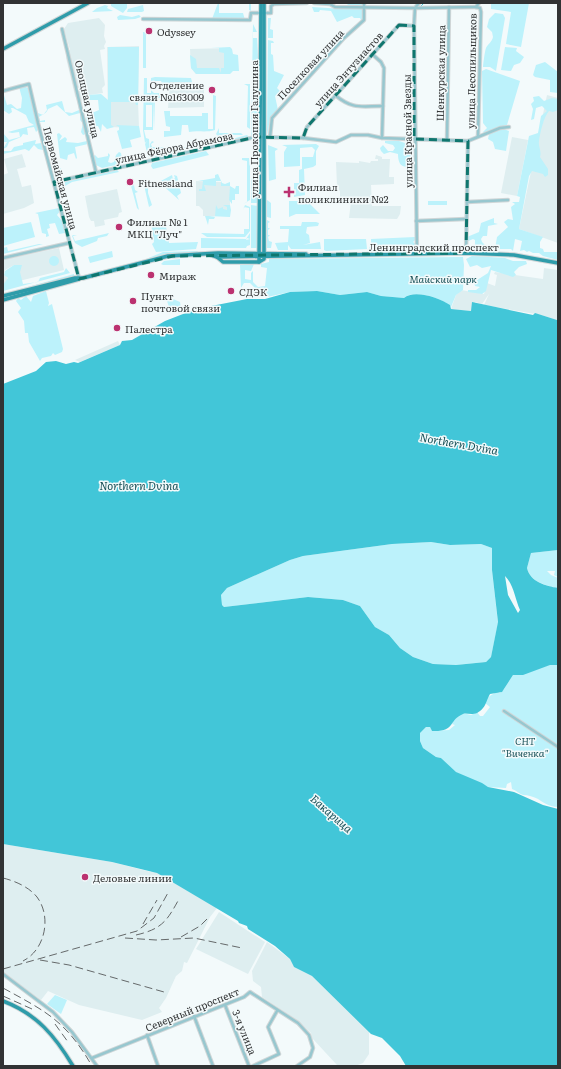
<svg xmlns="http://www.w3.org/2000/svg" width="561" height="1069" font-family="Literata,serif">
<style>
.built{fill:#deeef0}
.green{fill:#bcf2fb;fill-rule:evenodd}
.water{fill:#42c6d8;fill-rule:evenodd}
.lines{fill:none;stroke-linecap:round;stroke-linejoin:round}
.stream{stroke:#42c6d8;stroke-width:1}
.minor-casing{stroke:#d0d6d7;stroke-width:4.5}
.major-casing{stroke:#d0d6d7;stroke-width:5.5}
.minor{stroke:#97c7cf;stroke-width:2.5}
.major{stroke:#2e9caa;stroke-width:3.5}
.rail{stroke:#65696a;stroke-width:1;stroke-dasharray:8 4;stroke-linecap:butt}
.marked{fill:none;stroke:#0f766e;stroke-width:3;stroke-dasharray:8 5;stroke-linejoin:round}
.poi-dot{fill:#bb3270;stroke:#f3fafb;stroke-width:1.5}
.labels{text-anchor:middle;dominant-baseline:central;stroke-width:3;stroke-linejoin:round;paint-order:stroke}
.poi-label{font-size:10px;fill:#313334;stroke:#f3fafb;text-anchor:start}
.street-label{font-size:10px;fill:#313334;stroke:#f3fafb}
.park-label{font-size:10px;font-style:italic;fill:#1a5259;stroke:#f3fafb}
.water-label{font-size:11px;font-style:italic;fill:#174f56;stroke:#f3fafb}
</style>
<rect width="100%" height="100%" fill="#f3fafb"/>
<g class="built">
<polygon points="99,18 105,25 104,36 106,42 104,46 105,49 100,50 105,85 102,88 103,93 89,95 86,99 78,102 75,96 66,58 66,51 70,50 64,29 68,23"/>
<polygon points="139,46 138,101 139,128 108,127 107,47"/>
<polygon points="230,48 230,69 226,74 196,74 191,68 190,49"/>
<polygon points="170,82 192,82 192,86 204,87 204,107 168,108"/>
<polygon points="547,95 558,98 558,243 519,229"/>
<polygon points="512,137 528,140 517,196 501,193"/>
<polygon points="22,154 26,167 17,169 22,187 31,185 34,203 24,208 3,214 3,175 8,173 4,159"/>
<polygon points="376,155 382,157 382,159 390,159 389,177 394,177 394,184 371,185 372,206 401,206 400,214 397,219 349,218 351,202 346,202 346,204 337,202 340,198 340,191 339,190 339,186 337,186 336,162 359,163 359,161 370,163 371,161 378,161 378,159 375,159"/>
<polygon points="196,181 221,182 221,186 230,186 230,216 203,216 203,210 199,206 196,206"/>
<polygon points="117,189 122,212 119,213 118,217 104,220 105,225 95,227 94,221 91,221 89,217 85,196"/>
<polygon points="59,248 64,270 19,281 14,265 5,270 4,274 8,279 4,285 3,260"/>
<polygon points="544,268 558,270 558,324 556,324 557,320 541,315 484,305 489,294 482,304 475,302 471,311 451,309 456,295 461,290 484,294 487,283 495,286 497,275 494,274 495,272 543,279"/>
<polygon points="118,341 120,345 80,362 75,360"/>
<polygon points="3,844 112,862 151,872 152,870 217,908 210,917 187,963 184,962 182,971 176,976 166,998 159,1008 162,1012 142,1020 79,1005 48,991 41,1000 3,972"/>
<polygon points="219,912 265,942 248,974 196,949"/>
<polygon points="267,942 290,959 294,967 312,976 369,1031 369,1054 363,1063 355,1066 337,1065 312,1038 311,1033 297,1020 262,997 261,987 253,981 252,971"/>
</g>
<g class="green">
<polygon points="111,3 127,3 127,8 123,13 111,6"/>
<polygon points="218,3 251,3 251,11 249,10 249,4 219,3 219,13 243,13 245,20 212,19"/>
<polygon points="347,3 363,3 363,19 361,20 360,18 354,18 352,16 337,22 331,11 320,10 319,12 314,12 312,7 343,9 348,6"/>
<polygon points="489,3 529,3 521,47 506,44 511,12 491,9 491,4"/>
<polygon points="105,5 108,6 107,8 113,11 92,12 97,8"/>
<polygon points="143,5 144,11 142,12 127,12 128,9"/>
<path d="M495 13 503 14 505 18 496 71 490 67H483C483 65 485 50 486 48 488 44 492 42 493 37L492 32 487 27 489 19Z"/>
<polygon points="120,15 132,17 139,15 141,17 135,19 118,20 117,17"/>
<polygon points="268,18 271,18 270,29 273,30 273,38 268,38"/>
<polygon points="253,24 257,32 253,32 253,38 257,38 259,78 253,80 252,78"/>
<rect x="143" y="32" width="3" height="36"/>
<polygon points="268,40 273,41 274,43 271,43 271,54 273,55 274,71 284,75 277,88 286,97 283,97 279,93 275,96 278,110 270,119 267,136"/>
<path d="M108 47H139L138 105H136L135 102H111V125L114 127 107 129 102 124 101 132 98 126 90 127 92 133H98L94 137H91L88 133 83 135 81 132 83 123 80 120V113L69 116 57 105 48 109C46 114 43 114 39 117L40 121 45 120V122H39L38 113 43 115 47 110 46 105 62 101 65 112 72 113 79 110 77 99 85 120 87 115 99 110 98 100H88V95L101 94 108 100Z"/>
<polygon points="230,47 232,49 233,54 238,55 239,71 233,71 230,74 196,74 191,68 190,55 196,59 197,68 219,68 221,73 221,68 224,68 224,53 219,52 219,48 211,48"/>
<polygon points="505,47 517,48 516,51 524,57 520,63 514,65 511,71 501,70"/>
<polygon points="545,62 558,72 558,93 550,92 550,80 535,77 533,75 536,65"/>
<polygon points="486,69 520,81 507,125 484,133 483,132 487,128 483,123 482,71"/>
<polygon points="155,77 191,78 192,82 170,82 169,86 166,84 163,86 161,81 151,81 151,78"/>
<path d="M144 78H147V93H151V90L154 93H160L162 96V98H155V130L154 98 153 130H144L146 138 149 139 150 156 148 157 145 144 147 141 145 143 143 130ZM146 105H152V127H146Z"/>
<polygon points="257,82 259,85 259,134 251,136 252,85 252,83"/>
<polygon points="244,84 250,84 250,129 247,127 248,86"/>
<polygon points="24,86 28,88 38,130 36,132 34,127 27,128 28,135 23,134 21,137 9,142 7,147 3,149 7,142 3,142 3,133 9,140 20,137 19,132 12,133 8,132 34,125 29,122 26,115 13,108 11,108 12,112 9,114 3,110 3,92 7,105 11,104 17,109 21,108 22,98 19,87"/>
<path d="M213 95 216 96 215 130C205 133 198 130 189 132L188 125H182L181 135 164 137V131H170V127L166 126 164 111H170V116H202V113H208V129H213Z"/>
<path d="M539 96 544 101 552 98 558 99V110L553 112 549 111C544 116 540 133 539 141 538 147 542 151 540 157L548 169V175L545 177 543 174 532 171 529 176 519 229 543 237 540 242V248L543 249 544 252H558V260L543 256 539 253H533L529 251 527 252 524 250 520 251 522 241 515 239 513 251 511 249H495L497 237 508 227 504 222 508 219 513 220 511 207 515 204 512 202H519L520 197 517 196 529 136 538 133 541 116 547 111 542 106 536 108 534 119 531 120 533 109 531 104 534 101 533 97Z"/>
<polygon points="116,125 139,126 141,137 130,140 132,147 122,149 117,131 119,130 119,127"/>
<polygon points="219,128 219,133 241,133 243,135 219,135 220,142 247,135 249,137 153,159 152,157 186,149 152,149 150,148 150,144 152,141 154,142 151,144 152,147 187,147 187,142 189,149 189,144 195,147 202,145 196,146 191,143 207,143 202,145 217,142 187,140 218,140 219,137 216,134"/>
<polygon points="501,128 509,131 506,151 495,149 493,142 488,139 489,134"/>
<polygon points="59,133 62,136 59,141 65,137 67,139 66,142 78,143 87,141 88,144 75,147 77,158 76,159 74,153 68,155 67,160 60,158 57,134"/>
<polygon points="36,140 35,144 41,143 43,150 38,149 34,145 29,151 25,149 3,154 3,151 11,151 14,147 23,145 23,143"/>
<path d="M385 141H399L405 143 404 150H410L413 153 411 166C401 169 398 163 398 154L390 152 384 154 381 151 380 148 383 145 388 151H393L395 148 393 145 385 143Z"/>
<polygon points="316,144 319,146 316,151 316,165 313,167 304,169 305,195 294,197 294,183 299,183 299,170 302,169 302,157 313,157 315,150 312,147 300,148 300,166 284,167 284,152 287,147 282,145"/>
<polygon points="268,145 278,149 275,151 276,179 269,181"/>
<polygon points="175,150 152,156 151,151"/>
<polygon points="206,151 209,155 153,169 151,166 152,163"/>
<polygon points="119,152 121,153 122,159 120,164 102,168 96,165 94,156 95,155 98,158 108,156 108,153 110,155 108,162 111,163 114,162 116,155"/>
<polygon points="242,158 249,158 250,165 250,200 243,204 247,202 247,161 242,160"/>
<circle cx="57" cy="172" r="5"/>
<polygon points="117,170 119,172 72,182 65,186 65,182"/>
<polygon points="257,172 258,203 251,203 251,179"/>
<polygon points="218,174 222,183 225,184 230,182 230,186 221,186 221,181 216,181 216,186 204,185 206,191 199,191 199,189 202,189 203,181 198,181 215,178 215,175"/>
<polygon points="172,175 173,179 175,178 174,175 177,176 181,193 177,196 179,200 159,182"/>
<polygon points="134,185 135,190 138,192 135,193 139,210 137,208 131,186"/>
<polygon points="144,185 148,185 148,193 152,205 149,207"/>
<polygon points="230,186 235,189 236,186 239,186 239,194 235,194 235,200 232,200 232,204 229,200"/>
<polygon points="267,200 271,203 271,218 267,217"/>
<polygon points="289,201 307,201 320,214 296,214 289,217"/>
<rect x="428" y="201" width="19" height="4"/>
<polygon points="216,205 218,209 223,207 223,209 227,210 227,207 223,205 230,205 231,210 230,217 209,216 215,217 214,219 209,219 208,225 205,216 215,216"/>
<polygon points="245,205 250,207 250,231 245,237 207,237 201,233 244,234 244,229 249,229 249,208 244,207 243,210"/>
<polygon points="251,205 259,206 259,246 257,248 251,248"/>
<polygon points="59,208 60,211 57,215 63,222 65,233 59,234 55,223 49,224 50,228 47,229 49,236 46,237 46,234 42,233 38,214 35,213"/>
<polygon points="494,218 494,223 498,224 488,226 487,236 483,236 481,239 482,242 487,247 475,247 475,240 473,239 466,242 467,237 479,232 481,223"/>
<polygon points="267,220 270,222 268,223 268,228 270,228 268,230 268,235 270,235 268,237 269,241 272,242 271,248 267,248"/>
<polygon points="165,221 169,243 198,242 196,249 156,252 152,244 154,242 151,224"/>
<polygon points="31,222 35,237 3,246 3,228"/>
<polygon points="302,222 316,222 319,223 318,226 307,227 306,233 309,235 310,243 303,245 320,242 321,249 291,249 288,245 288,250 278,250 275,243 288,242 289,229 280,229 280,226 301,226"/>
<polygon points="109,233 107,236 98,238 97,241 82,247 75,243 72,236 73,235 77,235 73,236 75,241"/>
<polygon points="250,233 250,239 247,238 246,240 250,239 250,245 247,246 246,248 201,248 201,238 246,239"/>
<polygon points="415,237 416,239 413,242 416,244 413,250 389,250 385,247 383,250 370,250 369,248 371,245 371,239"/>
<polygon points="324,239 366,239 367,249 326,251 324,250"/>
<polygon points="39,244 43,244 3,254 3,248 7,247 8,251"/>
<polygon points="112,251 113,257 90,263 88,257"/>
<polygon points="198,251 197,253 165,254 146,259 163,252"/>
<polygon points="472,256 505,258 513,261 526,261 527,264 519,267 514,272 516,275 513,277 491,270 486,291 482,294 468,292 468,290 476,290 480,287 475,286 474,282 488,273 491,266 482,268 477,265 470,267 466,259"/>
<circle cx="54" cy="261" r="5"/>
<path d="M463 257 464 265 463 290 456 295 451 307C443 298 413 289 404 298L381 296 367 292 340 295 317 291 290 292 267 297 264 294 266 289 260 290V288H255L250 283H244L241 288 240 265 254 264 251 271 245 270V279L251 280V273L253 271V282L258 287 265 286 267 268 261 267V264L269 262V259Z"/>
<polygon points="180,259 180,265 163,265 161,264 164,261"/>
<polygon points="14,265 22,265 20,272 23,284 38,282 40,278 64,272 66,268 70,273 3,291 3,285 8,278 4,275 5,271"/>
<polygon points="74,274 74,276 10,292"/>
<polygon points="46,291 49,303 48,306 52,304 63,349 62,352 55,355 53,353 51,356 42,358 40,361 29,342 28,333 25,333 24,321 18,312 21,308 16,301 18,298 21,300 26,296 31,302 33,296"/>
<polygon points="173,299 180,302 181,309 175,311 174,307 169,307 167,301"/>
<polygon points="431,542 450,545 481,544 492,548 492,570 498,623 491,657 486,662 456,665 433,664 413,657 400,648 389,635 375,627 360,606 343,600 308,597 224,607 222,605 221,595 227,588 290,560 303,556 392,544"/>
<path d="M558 550V577L554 575 555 571H547L551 575 558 578 557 589C545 584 531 583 527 568L531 553Z"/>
<path d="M549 665H558V807C550 807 544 803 538 799 534 797 528 795 523 795 519 794 516 790 512 789L511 782 507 784 506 788 488 787 455 772 441 758 436 757 423 748 420 741V733L426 727H430L432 731 449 730 455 725 452 724 454 719 463 713 471 715 477 712 480 716H483L490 707 485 703C488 696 491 695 497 692L500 693 504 689 513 675H520Z"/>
<polygon points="55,995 67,1000 61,1014 47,1004"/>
</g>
<path class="water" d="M317 291 340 295 367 292 381 296 404 298C414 289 440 298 450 305L451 309 471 311 472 302 533 315 535 313 557 320 558 550 531 553 527 568C530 582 546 586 558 588V665H550L523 675H513L502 692 490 694C487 699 486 705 483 708 475 718 467 712 463 714 448 720 456 732 432 731L430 727H426L420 733V741L423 748 436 757 441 758 456 772 482 783 488 787 514 792 543 805 558 809V1066H406L400 1056 382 1038 371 1034 312 976 294 967 290 959 275 946 248 929 247 926 239 923 238 921 157 873 112 862 3 844V384L36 371 46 362 56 361 66 364 74 362 78 363 120 345 122 341 132 340 165 321 196 309 247 299H265L290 292ZM431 542 450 545 481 544 492 548V570L498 622 491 657 486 662 456 665 433 664 413 657 400 648 389 635 375 627 360 606 343 600 308 597 224 607 222 605 221 595 227 588 290 560 303 556 392 544ZM505 576C514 585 515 599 520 610L518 613 508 595Z"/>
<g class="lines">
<polyline class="stream" points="421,6 424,3"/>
<g class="minor-casing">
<g id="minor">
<polyline points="314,3 330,4 335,7 415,8 476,7"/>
<polyline points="476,7 480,8 481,12 478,136"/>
<polyline points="476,7 479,3"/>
<polyline points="143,19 250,20 251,13 271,13 271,6 274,4 307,3"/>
<polyline points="62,29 96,172"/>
<polyline points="372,54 381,62 384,68 382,138"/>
<polyline points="3,91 29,84 38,123 79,278"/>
<path d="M335 95C353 110 361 106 383 106"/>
<polyline points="270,137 272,118 344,38 364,20 364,3"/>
<polyline points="303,138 307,127 399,25 414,26"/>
<polyline points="447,140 449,7"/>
<polyline points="54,182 256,137 303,138 336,142 351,135 368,135 382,138 468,141 500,128 509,127"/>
<polyline points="467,202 508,200"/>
<polyline points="416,221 466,219"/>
<polyline points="417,253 414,26 415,8 419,3"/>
<polyline points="466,253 468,141"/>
<polyline points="3,258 69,243"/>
<polyline points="504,711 558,747"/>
<polyline points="3,974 53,1012 72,1032 97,1066"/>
<polyline points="225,1005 249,1066"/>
<polyline points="194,1016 213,1066"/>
<polyline points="147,1035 158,1066"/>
<polyline points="92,1058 244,997 250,992 298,1023 309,1035 313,1048 310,1057 297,1066"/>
<polyline points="253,1066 279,1054 268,1027 277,1011"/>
</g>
</g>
<g class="major-casing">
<g id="major">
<polyline points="3,49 88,3"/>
<polyline points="211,255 217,257 466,253 514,255 558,263"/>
<polyline points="217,257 223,262 259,262 264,259 264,3"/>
<polyline points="259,262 261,3"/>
<polyline points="3,296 75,278 83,278 168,256 218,253 306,254"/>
<polyline points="3,300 79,279"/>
<path d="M3 1001C37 1014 55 1036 73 1066"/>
</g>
</g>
<use href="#minor" class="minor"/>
<use href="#major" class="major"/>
<g class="rail">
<path d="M3 878C15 881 29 887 37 897 52 917 45 950 23 961"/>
<polyline points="143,924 157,900"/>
<path d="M136 935C162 929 167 921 179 899"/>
<polyline points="181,937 200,926 207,919"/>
<polyline points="125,938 156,940 194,938 242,948"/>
<polyline points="40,960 69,965 164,992"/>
<polyline points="3,969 137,931 154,918 169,891"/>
<path d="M3 988C47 1012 66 1021 92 1066"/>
<polyline points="3,996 32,1009"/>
<polyline points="55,1024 68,1042"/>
</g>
</g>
<path class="marked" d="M399 25 414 26V139L468 141 466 253 173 256 79 279 54 182 256 137 303 138 307 127Z"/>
<g class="poi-dot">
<circle cx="149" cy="31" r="4"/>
<circle cx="212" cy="90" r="4"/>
<circle cx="130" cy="182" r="4"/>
<path d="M287 186h4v4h4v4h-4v4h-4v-4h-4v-4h4z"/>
<circle cx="119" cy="227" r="4"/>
<circle cx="151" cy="275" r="4"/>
<circle cx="231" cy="291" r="4"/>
<circle cx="133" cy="301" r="4"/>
<circle cx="117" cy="328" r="4"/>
<circle cx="85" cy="877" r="4"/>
</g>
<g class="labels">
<g class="poi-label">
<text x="157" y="31">Odyssey</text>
<text x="204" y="84" text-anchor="end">Отделение<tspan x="204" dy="12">связи №163009</tspan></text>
<text x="138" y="182">Fitnessland</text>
<text x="298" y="186">Филиал<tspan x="298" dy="12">поликлиники №2</tspan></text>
<text x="127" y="221">Филиал № 1<tspan x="127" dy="12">МКЦ "Луч"</tspan></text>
<text x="159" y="275">Мираж</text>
<text x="239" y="291">СДЭК</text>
<text x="141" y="295">Пункт<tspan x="141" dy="12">почтовой связи</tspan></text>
<text x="125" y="328">Палестра</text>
<text x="93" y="877">Деловые линии</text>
</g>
<g class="street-label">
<text transform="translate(310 64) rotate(-47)">Поселковая улица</text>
<text transform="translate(348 69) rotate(-48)">улица Энтузиастов</text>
<text transform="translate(471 71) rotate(-89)">улица Лесопильщиков</text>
<text transform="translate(440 73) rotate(-89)">Шенкурская улица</text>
<text transform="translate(88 99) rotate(77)">Овощная улица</text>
<text transform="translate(253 129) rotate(-90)">улица Прокопия Галушина</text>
<text transform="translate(407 131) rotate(-91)">улица Красной Звезды</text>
<text transform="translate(174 147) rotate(-12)">улица Фёдора Абрамова</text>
<text transform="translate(61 178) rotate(75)">Первомайская улица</text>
<text x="434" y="246">Ленинградский проспект</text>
<text transform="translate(192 1009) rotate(-22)">Северный проспект</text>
<text transform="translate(245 1032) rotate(68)">3-я улица</text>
</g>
<g class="park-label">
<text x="443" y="278">Майский парк</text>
<text x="525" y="740">СНТ<tspan x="525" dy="12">"Виченка"</tspan></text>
</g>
<g class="water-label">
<text transform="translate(459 443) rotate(10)">Northern Dvina</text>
<text x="139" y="485">Northern Dvina</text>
<text transform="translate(332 813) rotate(41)">Бакарица</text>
</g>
</g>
<rect width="561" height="1069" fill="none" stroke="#313334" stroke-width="8"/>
</svg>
